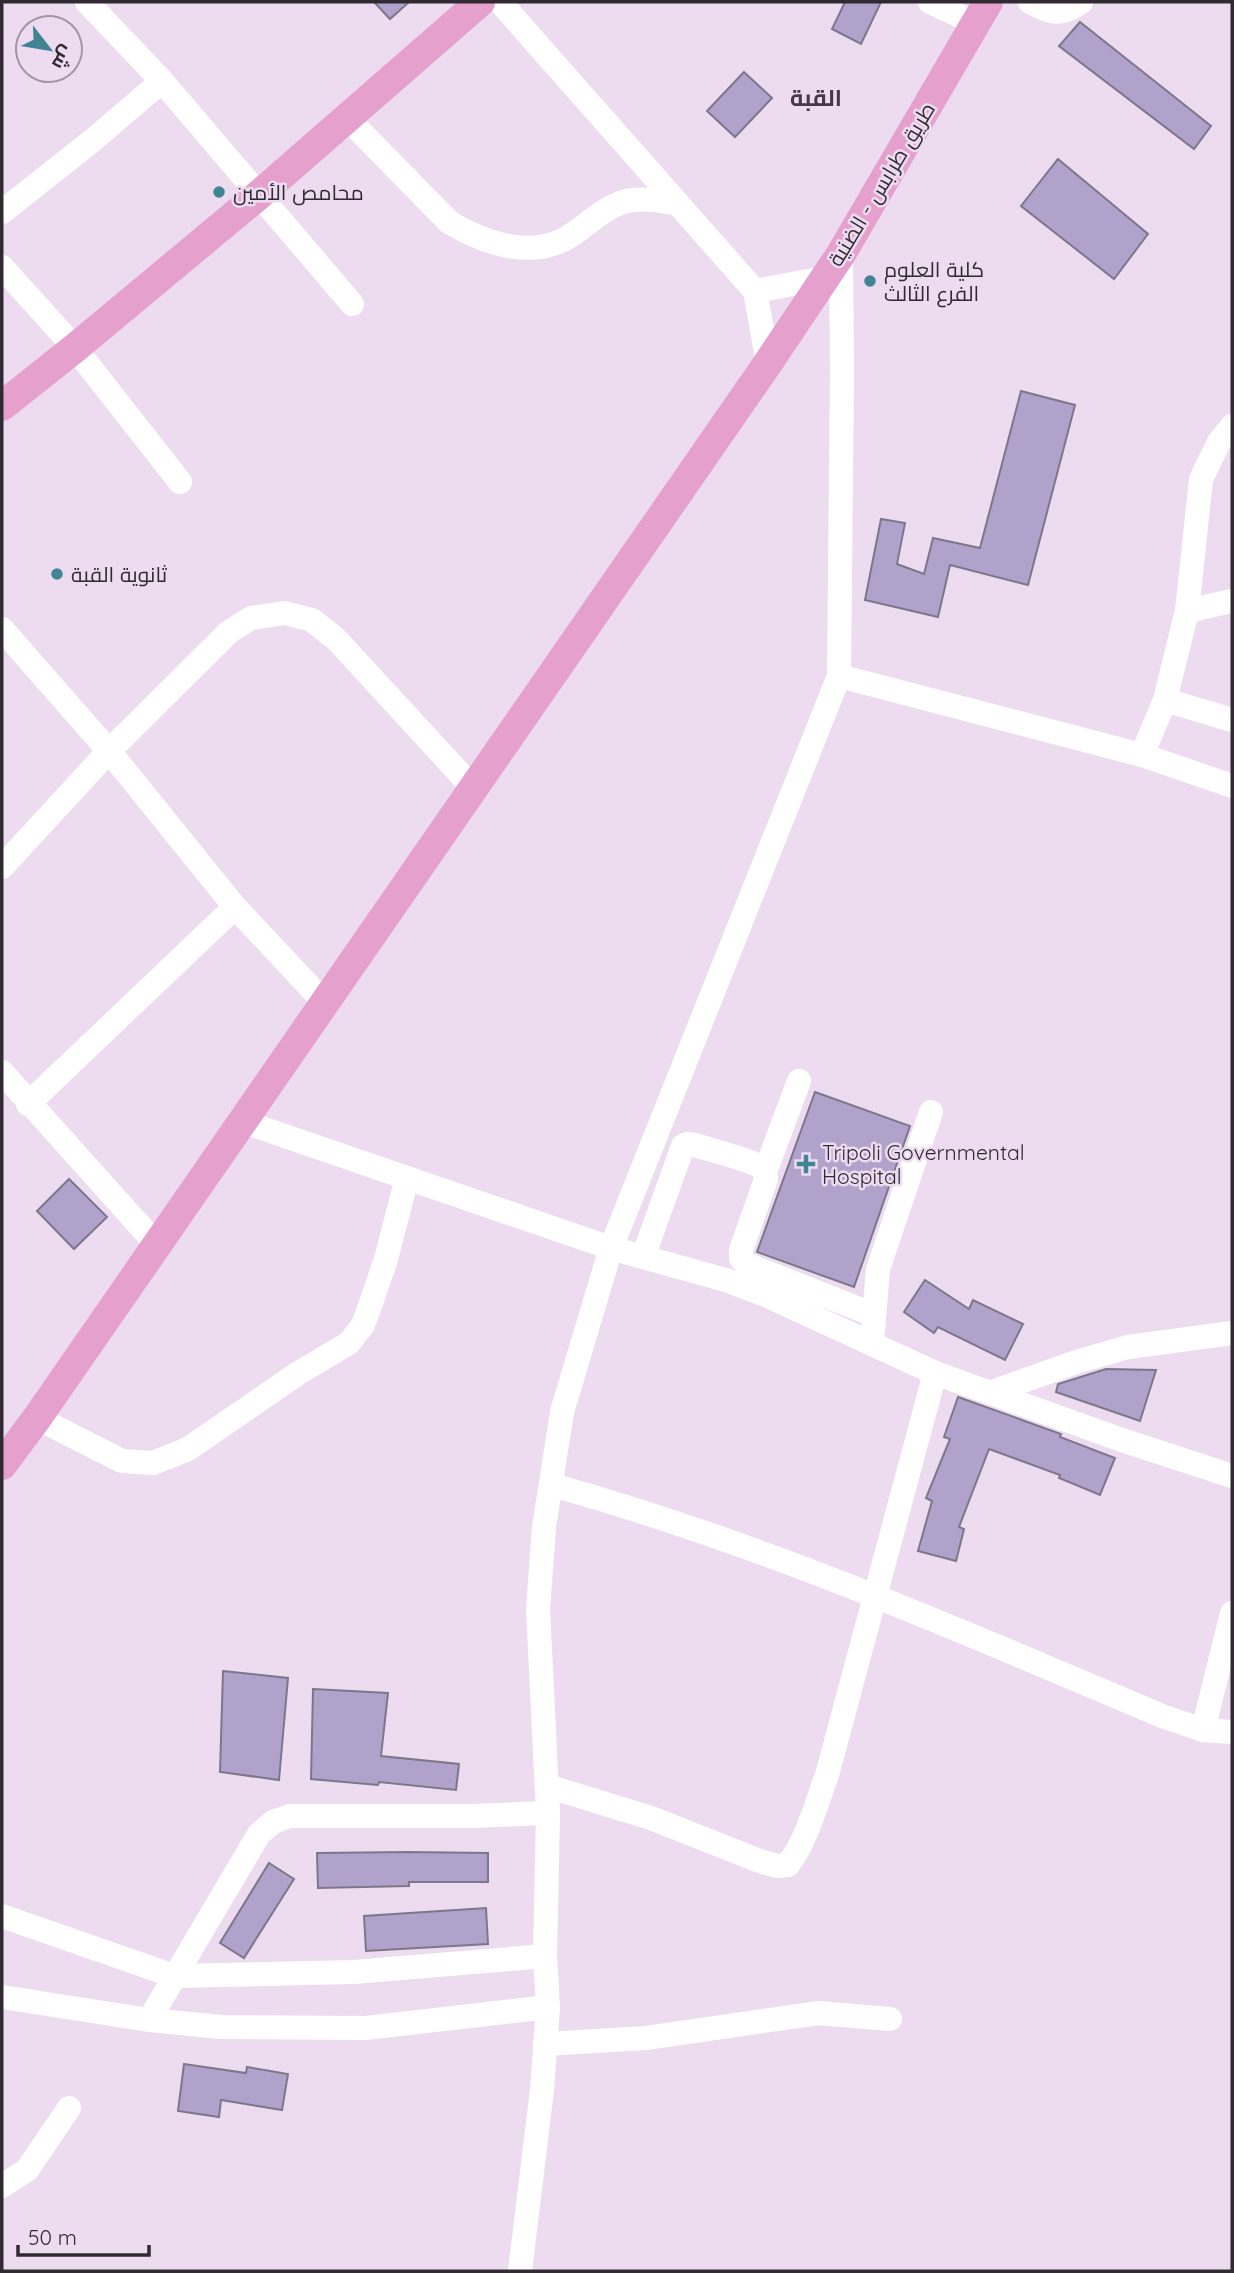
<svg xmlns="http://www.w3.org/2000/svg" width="1234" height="2273" font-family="Quicksand,Cairo,sans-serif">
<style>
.building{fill:#b0a2cb;stroke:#7d778b;stroke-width:2}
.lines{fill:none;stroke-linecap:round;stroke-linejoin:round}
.minor{stroke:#fff;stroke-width:24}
.major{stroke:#e5a0ce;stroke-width:30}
.poi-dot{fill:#418494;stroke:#eddcf0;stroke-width:2.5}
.labels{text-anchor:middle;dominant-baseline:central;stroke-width:5;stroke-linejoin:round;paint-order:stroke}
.street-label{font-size:21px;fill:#312a32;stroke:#eddcf0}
.poi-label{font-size:21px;fill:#312a32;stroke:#eddcf0;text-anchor:start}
.neighbourhood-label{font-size:23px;font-weight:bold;fill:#463848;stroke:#eddcf0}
</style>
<rect width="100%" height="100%" fill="#eddcf0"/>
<g class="building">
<polygon points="374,2 409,2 390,19"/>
<polygon points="845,2 881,2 861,44 832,29"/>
<polygon points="1080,22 1211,126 1194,149 1059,46"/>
<polygon points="744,72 772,98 735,137 707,111"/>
<polygon points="1058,159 1148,234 1114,279 1021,206"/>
<polygon points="1021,391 1075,405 1028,585 950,565 938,617 865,600 881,519 905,523 897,564 924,574 933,538 980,548"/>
<polygon points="815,1092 910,1126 854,1287 757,1252"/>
<polygon points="69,1179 107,1217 74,1249 37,1211"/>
<polygon points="925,1280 969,1309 973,1300 1023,1324 1005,1360 938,1327 934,1333 904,1312"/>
<polygon points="1106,1369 1156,1370 1140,1421 1056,1392 1058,1384"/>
<polygon points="958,1397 1061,1434 1060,1437 1115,1458 1100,1495 1059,1478 1060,1475 989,1449 959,1527 964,1529 956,1561 918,1551 932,1501 926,1498 950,1439 944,1437"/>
<polygon points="223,1671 288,1678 279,1780 220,1772"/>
<polygon points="313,1689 388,1693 381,1756 459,1764 456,1790 379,1782 378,1785 311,1779"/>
<polygon points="408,1852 488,1853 488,1882 409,1882 409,1886 318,1888 317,1853"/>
<polygon points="269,1863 294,1879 244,1958 220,1943"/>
<polygon points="486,1908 488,1944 366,1951 364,1916"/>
<polygon points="184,2064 246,2073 247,2067 288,2074 282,2110 221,2100 219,2117 178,2111"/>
</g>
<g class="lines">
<g class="minor">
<polyline points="87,2 162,81 352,304"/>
<polyline points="500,2 755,291 768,363"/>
<polyline points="930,2 977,24"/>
<path d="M1030 2C1051 13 1061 17 1081 2"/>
<path d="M348 119 449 222C482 242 526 258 563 240 583 230 597 212 618 204 636 196 658 201 677 203"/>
<polyline points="2,212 93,140 162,81"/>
<polyline points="2,267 75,348 180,482"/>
<polyline points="755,291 824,278"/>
<polyline points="1187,611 1232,601"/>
<polyline points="2,629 109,751 235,907 325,1003"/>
<polyline points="839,676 1142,755 1232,786"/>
<polyline points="1165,700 1232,720"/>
<polyline points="1142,755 1165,700 1187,611 1201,479 1219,442 1232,426"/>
<polyline points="2,867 109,751 229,632 251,618 285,613 312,620 336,639 474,789"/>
<polyline points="2,1072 157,1245"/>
<polyline points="28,1104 235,907"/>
<polyline points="244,1122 611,1248 729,1281 768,1296 935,1373 1122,1440 1232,1476"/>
<polyline points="765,1172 799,1081"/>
<path d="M643 1257 683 1146 687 1144 695 1145C707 1149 754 1161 762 1168 765 1171 765 1174 766 1179L741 1250V1258L746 1264 874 1315"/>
<polyline points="873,1331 878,1269 931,1112"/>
<polyline points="992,1392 1076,1362 1128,1347 1232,1333"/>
<polyline points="37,1418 122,1461 153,1463 188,1449 297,1374 349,1343 363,1325 371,1303 386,1259 407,1178"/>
<path d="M552 1485C761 1543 962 1631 1162 1716L1203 1730 1232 1732"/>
<polyline points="1203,1730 1232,1613"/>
<path d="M547 1786 651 1818 760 1861 777 1866 788 1865C807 1840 816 1804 827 1775L935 1373"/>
<polyline points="2,1916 174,1976 354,1972 545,1956"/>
<polyline points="2,1997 149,2020 221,2027 366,2028 548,2007"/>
<polyline points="149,2020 259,1834 273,1822 290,1816 472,1816 548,1813"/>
<polyline points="545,2044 646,2038 819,2013 890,2019"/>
<polyline points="2,2186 27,2170 69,2108"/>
<polyline points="520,2271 542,2090 548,2007 545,1956 548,1813 538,1609 544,1527 562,1412 611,1248 839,676 842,373 841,254"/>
</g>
<g class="major">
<polyline points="2,406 75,348 260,194 480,2"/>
<polyline points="2,1465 37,1418 768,363 841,254 988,2"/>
</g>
</g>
<g class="poi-dot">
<circle cx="219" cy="192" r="7"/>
<circle cx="870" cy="281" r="7"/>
<circle cx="57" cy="574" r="7"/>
<path d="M802.5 1153.5h7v7h7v7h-7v7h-7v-7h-7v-7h7z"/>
</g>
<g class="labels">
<g class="street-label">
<text transform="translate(881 184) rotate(-59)">طريق طرابس - الضنية</text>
</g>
<g class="poi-label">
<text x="233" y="192">محامص الأمين</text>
<text x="884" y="269">كلية العلوم<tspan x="884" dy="24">الفرع الثالث</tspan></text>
<text x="71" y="574">ثانوية القبة</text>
<text x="822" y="1152">Tripoli Governmental<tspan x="822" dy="24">Hospital</tspan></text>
</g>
<g class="neighbourhood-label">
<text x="816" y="97">القبة</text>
</g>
</g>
<rect width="1234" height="2273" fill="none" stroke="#312a32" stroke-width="7"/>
<g transform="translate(49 49) rotate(121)"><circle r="33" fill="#eddcf0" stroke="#a295a4" stroke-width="2"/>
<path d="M0-5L12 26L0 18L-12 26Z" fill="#418494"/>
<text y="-10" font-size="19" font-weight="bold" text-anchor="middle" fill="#312a32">ش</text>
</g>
<path d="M18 2245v10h131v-10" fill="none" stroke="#312a32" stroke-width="3.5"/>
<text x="28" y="2245" font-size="21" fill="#312a32" stroke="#eddcf0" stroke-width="5" paint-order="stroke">50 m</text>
</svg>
